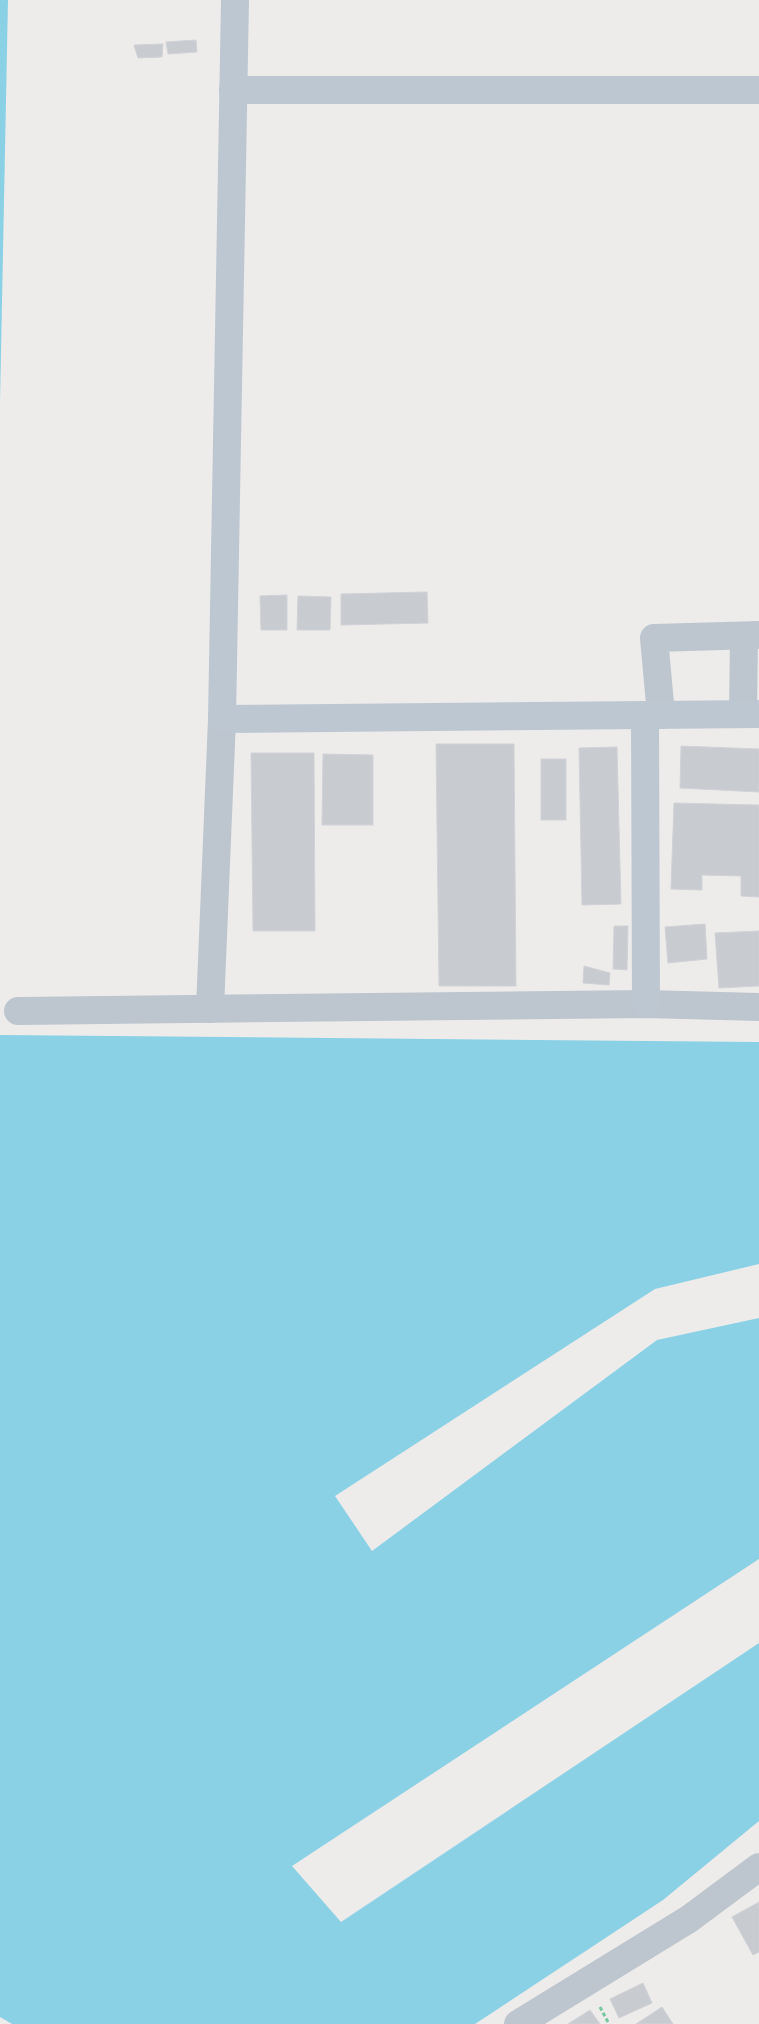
<svg xmlns="http://www.w3.org/2000/svg" width="759" height="2024" font-family="Overpass,sans-serif">
<style>
.water{fill:#8ad1e6}
.building{fill:#c8cbd0;stroke:#d0d2d7}
.lines{fill:none;stroke-linecap:round;stroke-linejoin:round}
.path{stroke:#75c7a0;stroke-width:3;stroke-dasharray:4 2.5;stroke-linecap:butt}
.street{stroke:#bdc6ce;stroke-width:28}
.secondary{stroke:#bdc7d2;stroke-width:28}
</style>
<rect width="100%" height="100%" fill="#eeeceb"/>
<g class="water">
<polygon points="0,0 8,0 0,403"/>
<polygon points="0,1035 759,1042 759,1264 655,1289 335,1496 372,1551 657,1340 759,1318 759,1559 292,1866 341,1922 759,1643 759,1821 663,1900 475,2024 12,2024 0,2017"/>
</g>
<g class="building">
<polygon points="196,40 197,52 168,54 166,42"/>
<polygon points="163,44 162,57 138,58 134,45"/>
<polygon points="427,592 428,623 341,625 341,594"/>
<polygon points="287,595 287,630 261,630 260,596"/>
<polygon points="298,596 331,597 330,630 297,630"/>
<polygon points="436,744 514,744 516,986 439,986"/>
<polygon points="681,746 759,749 759,792 680,788"/>
<polygon points="617,747 621,904 582,905 579,748"/>
<polygon points="251,753 314,753 315,931 253,931"/>
<polygon points="323,754 373,755 373,825 322,825"/>
<rect x="541" y="759" width="25" height="61"/>
<polygon points="674,803 759,805 759,897 741,896 741,876 702,875 702,890 671,889"/>
<polygon points="705,924 707,959 668,963 665,927"/>
<polygon points="614,926 628,926 627,970 613,969"/>
<polygon points="759,931 759,986 719,988 715,933"/>
<polygon points="584,966 610,973 609,985 583,983"/>
<polygon points="759,1902 759,1952 753,1955 732,1917"/>
<polygon points="643,1983 652,2003 619,2018 610,1999"/>
<polygon points="662,2007 673,2024 636,2024"/>
<polygon points="590,2010 600,2024 568,2024"/>
</g>
<g class="lines">
<polyline class="path" points="600,2007 609,2024"/>
<g class="street">
<polyline points="743,714 744,636"/>
<polyline points="661,715 654,638 759,635"/>
<polyline points="210,1009 222,719"/>
<polyline points="18,1011 646,1004 759,1007"/>
<polyline points="518,2024 689,1919 759,1867"/>
</g>
<g class="secondary">
<polyline points="235,0 222,719 759,714"/>
<polyline points="233,90 759,90"/>
<polyline points="645,715 646,1004"/>
</g>
</g>
</svg>
